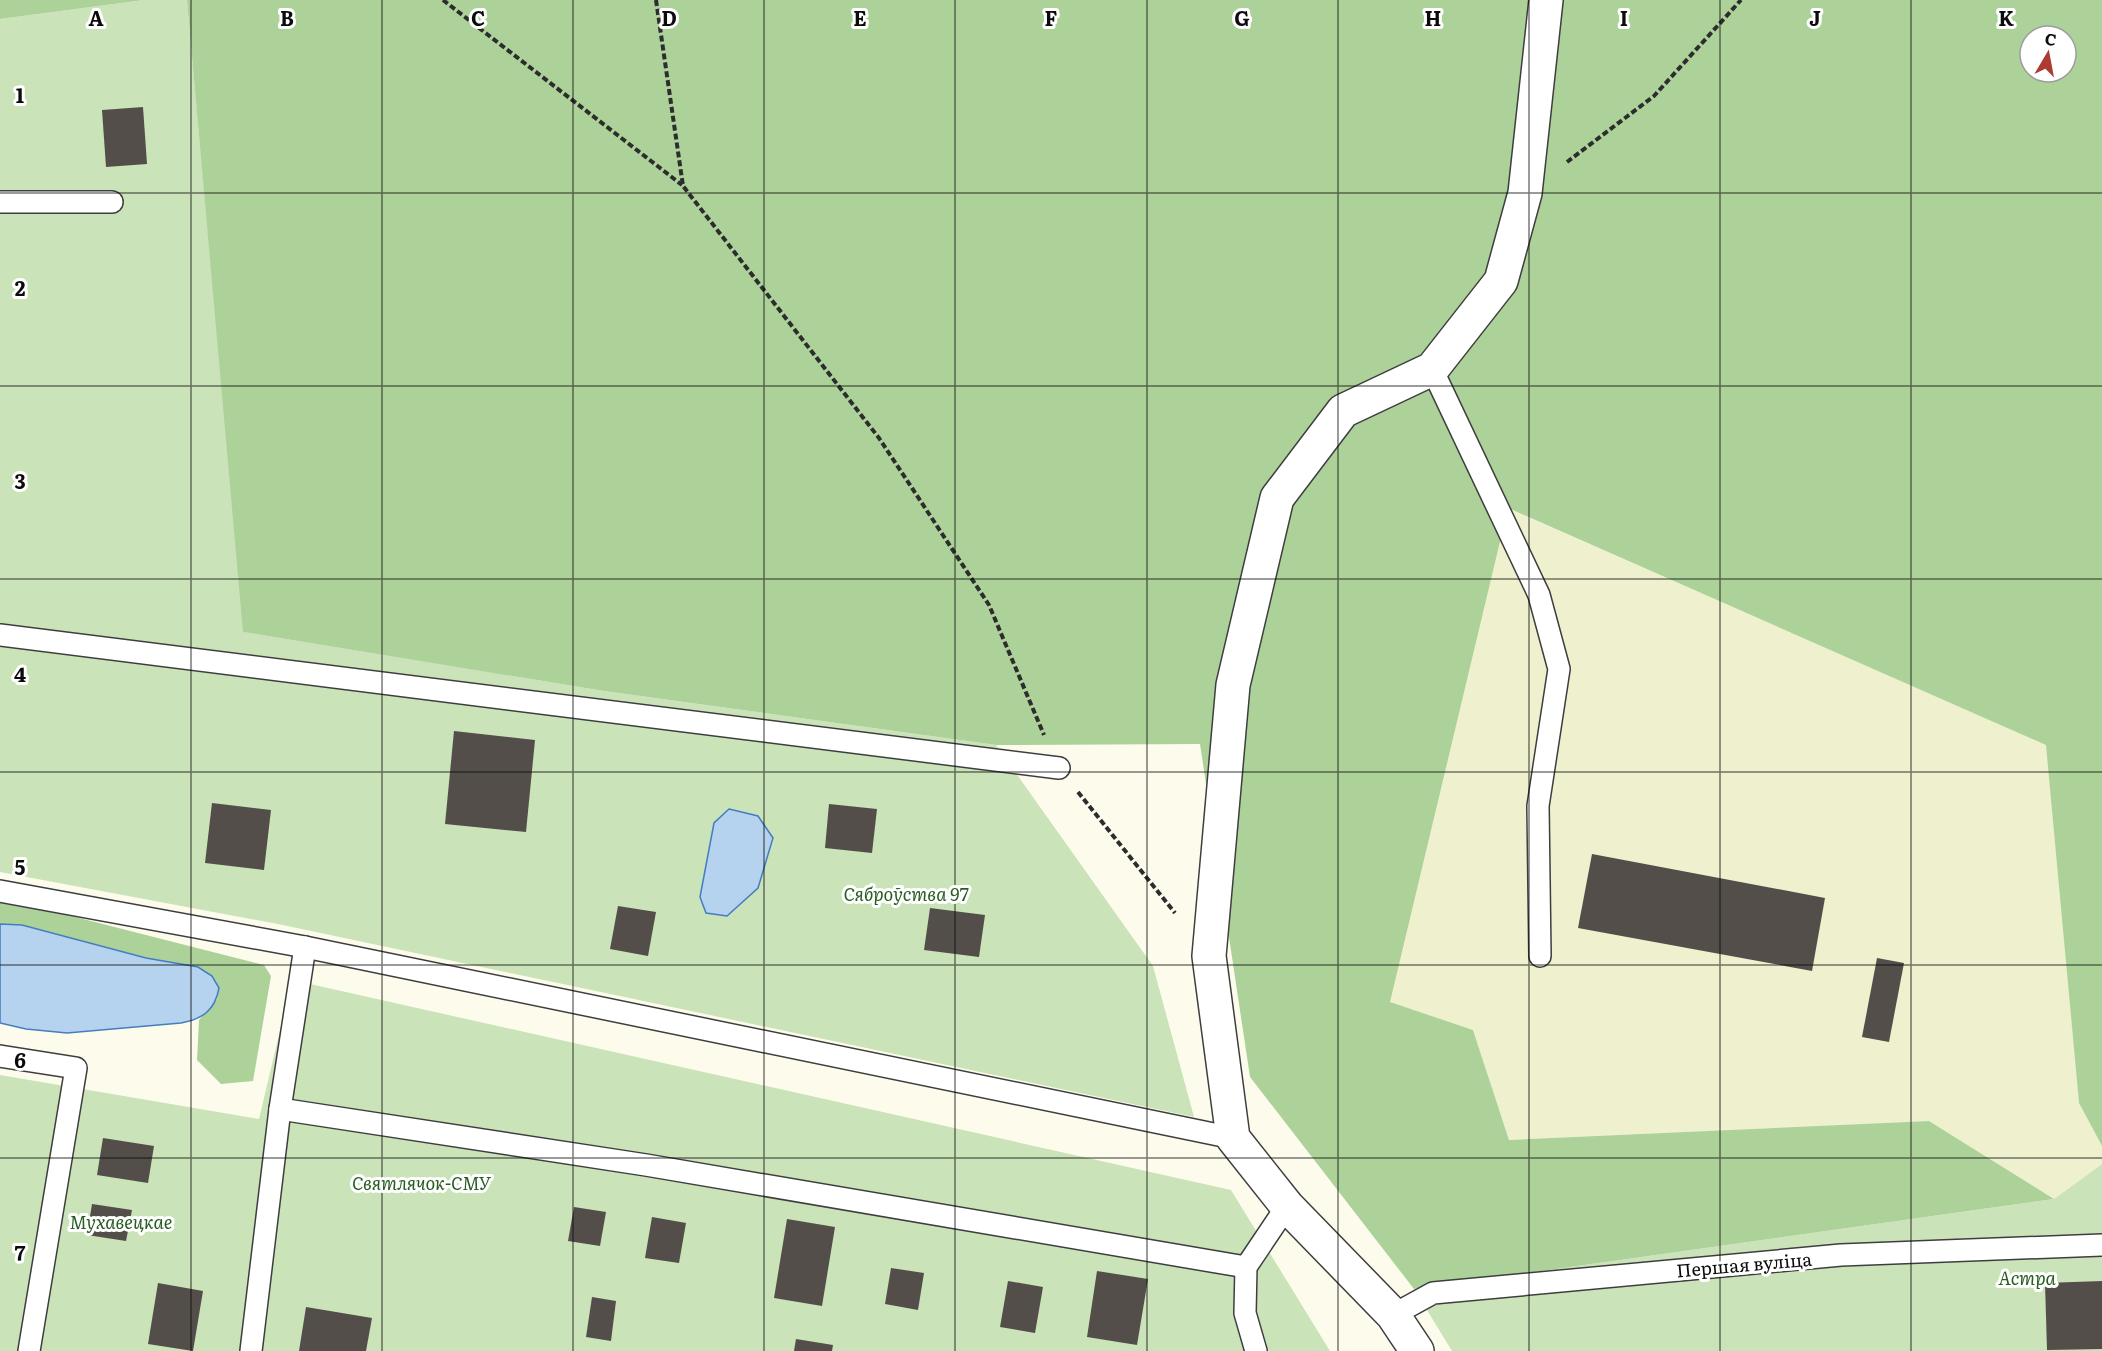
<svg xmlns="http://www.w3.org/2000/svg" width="2102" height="1351" font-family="Literata,serif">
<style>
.farmland{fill:#eff0ce}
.green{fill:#cae3b9}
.forest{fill:#acd29a;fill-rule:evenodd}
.water{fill:#b5d2ef;stroke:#447ebf;stroke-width:1.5}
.building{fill:#534e49}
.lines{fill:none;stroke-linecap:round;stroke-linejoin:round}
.lane-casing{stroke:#3e3e3e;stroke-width:24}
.street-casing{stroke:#3e3e3e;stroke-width:36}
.path{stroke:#2d2d2d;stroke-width:4;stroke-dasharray:6 3;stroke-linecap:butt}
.lane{stroke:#fff;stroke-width:21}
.street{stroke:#fff;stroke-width:33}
.grid{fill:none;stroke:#0b0b0b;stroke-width:1.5;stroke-opacity:0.55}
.labels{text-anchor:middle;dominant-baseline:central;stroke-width:6;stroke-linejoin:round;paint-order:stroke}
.park-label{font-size:18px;font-style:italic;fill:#285c23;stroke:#fff}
.street-label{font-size:18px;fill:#0b0b0b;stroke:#fff}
.grid-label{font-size:20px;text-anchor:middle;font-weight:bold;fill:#0b0b0b;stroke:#fff;stroke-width:6;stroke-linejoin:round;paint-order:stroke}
</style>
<rect width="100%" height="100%" fill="#fdfcec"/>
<polygon class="farmland" points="1507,508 2047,745 2079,1103 2102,1146 2102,1164 2054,1199 1929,1121 1509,1140 1473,1030 1389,1002"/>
<g class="green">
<polygon points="144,0 187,0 244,632 604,691 996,745 1153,966 1194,1117 278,924 0,872 0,19"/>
<polygon points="292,980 1231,1190 1330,1351 0,1351 0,1075 259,1119"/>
<polygon points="2102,1164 2102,1351 1452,1351 1414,1289 2054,1199"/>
</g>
<g class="forest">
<polygon points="0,0 144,0 0,19"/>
<path d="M187 0H2102V1146L2079 1103 2046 745 1508 508 1390 1002 1473 1030 1509 1140 1929 1121 2054 1199 1414 1289 1250 1077 1200 744 996 745 604 691 243 632ZM2030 36H2066V72H2030Z"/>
<polygon points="0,901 32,906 264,965 271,976 253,1081 221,1084 197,1060 199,1020 217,999 219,988 212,976 198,967 146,958 22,925 0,924"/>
</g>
<g class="water">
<polygon points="729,809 758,816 773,838 758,888 727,916 706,913 700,897 714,823"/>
<path d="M0 924 22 925 146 958 198 967 212 976 219 988C215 1010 203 1019 181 1023L67 1033 26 1029 0 1023Z"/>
</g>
<g class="building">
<polygon points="143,107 147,164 106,167 102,110"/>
<polygon points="454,731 535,740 526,832 445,824"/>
<polygon points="212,803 271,810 264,870 205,863"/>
<polygon points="829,804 877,809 872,853 825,848"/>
<polygon points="1592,854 1825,898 1812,971 1578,928"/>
<polygon points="618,906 656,912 648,956 610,949"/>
<polygon points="930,908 985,915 979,957 924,950"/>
<polygon points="1877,958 1904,963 1889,1042 1862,1037"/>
<polygon points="103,1138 154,1146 148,1183 97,1175"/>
<polygon points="92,1204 132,1210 126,1241 87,1235"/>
<polygon points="574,1207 606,1212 600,1246 568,1241"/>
<polygon points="652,1217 686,1223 679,1263 645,1258"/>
<polygon points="787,1219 835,1227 822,1306 774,1298"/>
<polygon points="891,1268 924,1273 918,1310 885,1304"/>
<polygon points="1097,1271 1148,1279 1137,1345 1087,1337"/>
<polygon points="1008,1281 1043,1287 1035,1333 1000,1327"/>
<polygon points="2102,1281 2102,1349 2047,1350 2045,1283"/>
<polygon points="158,1283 203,1291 193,1351 148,1344"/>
<polygon points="592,1297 616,1301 611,1341 586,1337"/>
<polygon points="306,1307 372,1318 366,1351 299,1351"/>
<polygon points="796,1339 833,1345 832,1351 794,1351"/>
</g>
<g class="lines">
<g class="lane-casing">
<g id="lane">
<polyline points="0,202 112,202"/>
<polyline points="1432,369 1539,595 1559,669 1538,806 1540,956"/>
<polyline points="0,635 1059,768"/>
<polyline points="0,891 305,947 1233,1138"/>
<polyline points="0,1056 76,1068 29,1351"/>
<polyline points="280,1109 646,1165 1246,1267"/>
<polyline points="1393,1315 1433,1293 1841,1255 2102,1245"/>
<polyline points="251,1351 280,1109 305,947"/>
<polyline points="1256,1351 1245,1313 1246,1267 1287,1206"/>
</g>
</g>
<g class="street-casing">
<polyline id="street" points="1417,1351 1393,1315 1287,1206 1233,1138 1209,956 1233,685 1277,498 1343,411 1432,369 1501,281 1525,193 1546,0"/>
</g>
<g class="path">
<polyline points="443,0 682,185"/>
<polyline points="656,0 683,186 879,438 989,605 1044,735"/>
<polyline points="1567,162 1654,96 1741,0"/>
<polyline points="1078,792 1175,913"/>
</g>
<use href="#lane" class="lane"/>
<use href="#street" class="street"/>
</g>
<path class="grid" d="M191 0V1351M382 0V1351M573 0V1351M764 0V1351M955 0V1351M1147 0V1351M1338 0V1351M1529 0V1351M1720 0V1351M1911 0V1351M0 193H2102M0 386H2102M0 579H2102M0 772H2102M0 965H2102M0 1158H2102"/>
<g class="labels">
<g class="park-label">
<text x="906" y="893">Сяброўства 97</text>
<text x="421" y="1182">Святлячок-СМУ</text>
<text x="121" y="1221">Мухавецкае</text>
<text x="2027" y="1277">Астра</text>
</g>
<g class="street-label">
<text transform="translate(1744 1264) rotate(-5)">Першая вуліца</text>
</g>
</g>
<g class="grid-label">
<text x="96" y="26">A</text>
<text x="287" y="26">B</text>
<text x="478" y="26">C</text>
<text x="669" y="26">D</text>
<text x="860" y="26">E</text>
<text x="1051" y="26">F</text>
<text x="1242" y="26">G</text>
<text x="1433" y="26">H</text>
<text x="1624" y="26">I</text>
<text x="1815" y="26">J</text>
<text x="2006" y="26">K</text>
<text x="20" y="103">1</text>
<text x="20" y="296">2</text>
<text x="20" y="489">3</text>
<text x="20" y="682">4</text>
<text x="20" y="875">5</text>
<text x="20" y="1068">6</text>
<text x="20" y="1261">7</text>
</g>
<g transform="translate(2048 54) rotate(10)"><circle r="28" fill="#ffffff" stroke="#9d9d9d" stroke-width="1.5"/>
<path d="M0-4.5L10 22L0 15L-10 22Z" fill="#ac3c32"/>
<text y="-9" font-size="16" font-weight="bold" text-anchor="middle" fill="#0b0b0b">С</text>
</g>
</svg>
